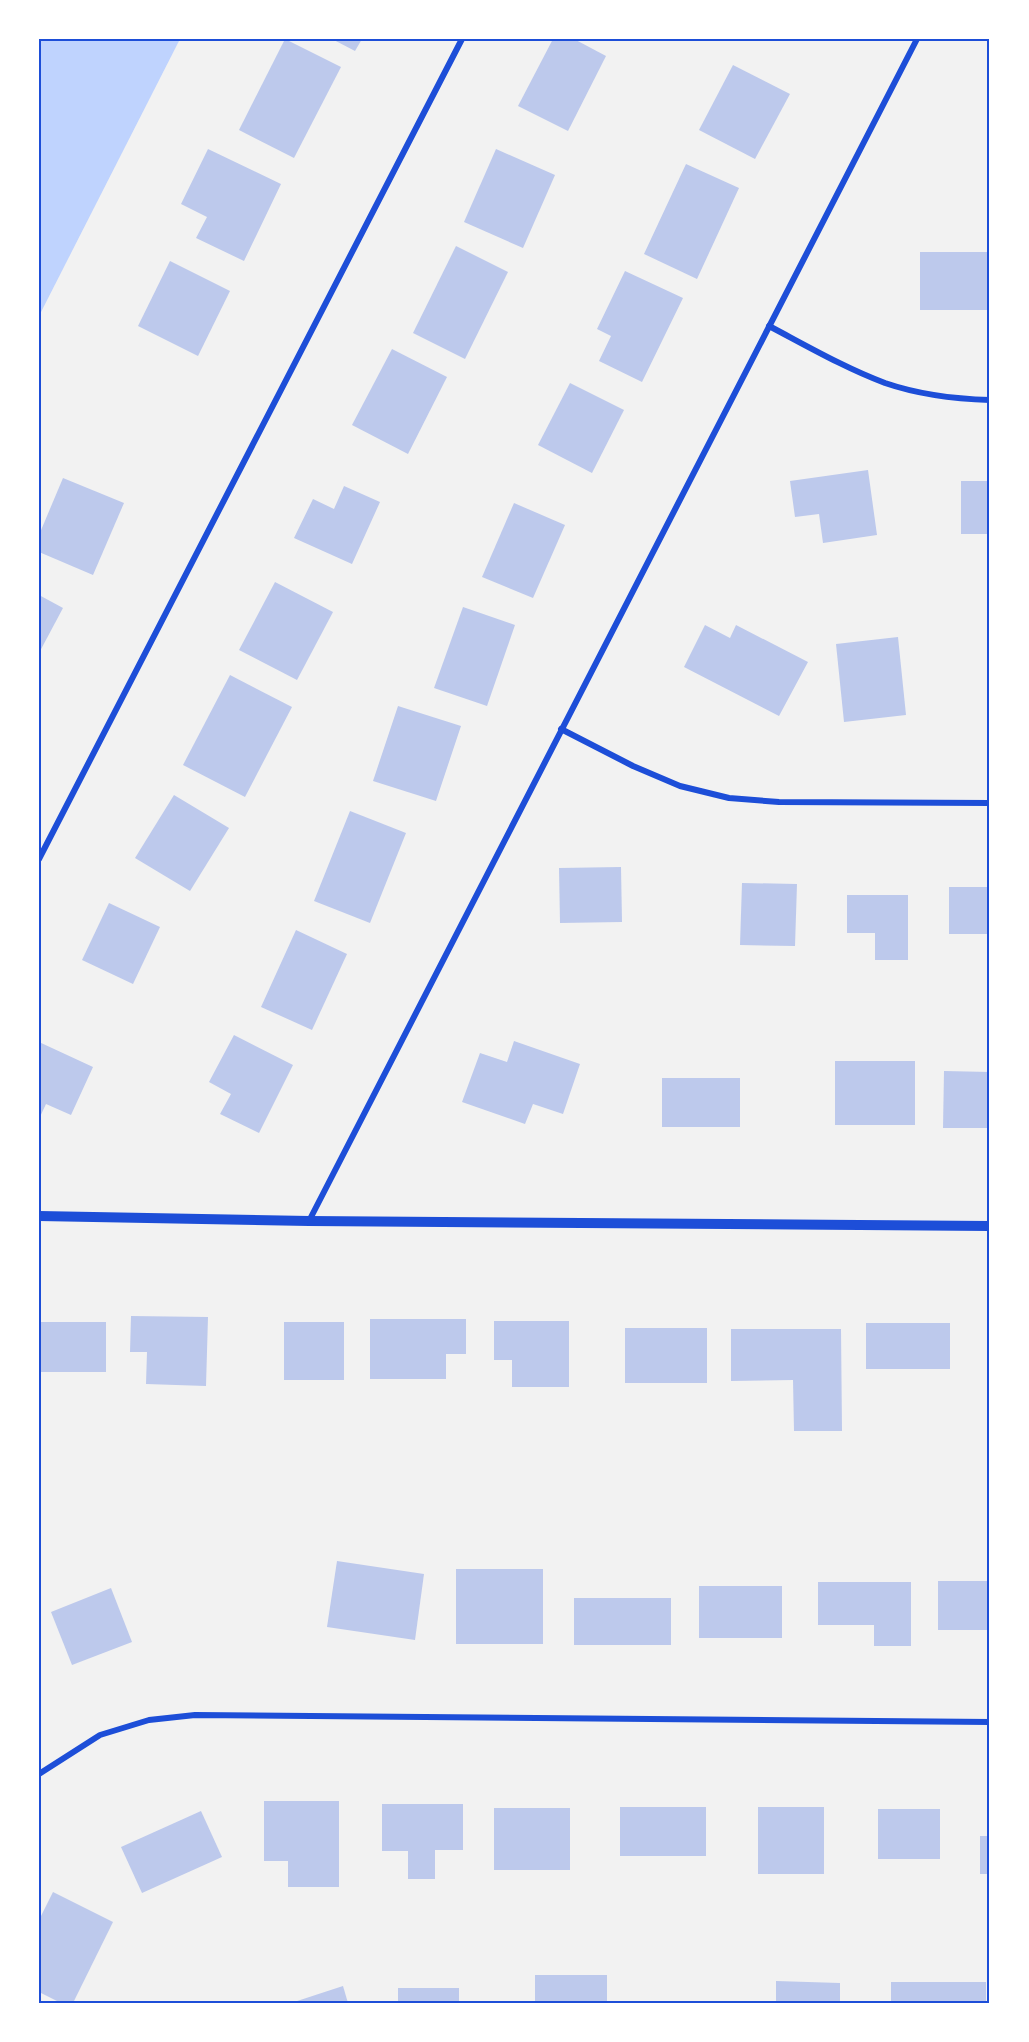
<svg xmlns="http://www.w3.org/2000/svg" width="1029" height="2042" font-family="Lato,sans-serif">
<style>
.water{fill:#bfd3fe}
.building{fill:#bdc9ec}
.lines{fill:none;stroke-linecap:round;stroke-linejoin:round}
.minor{stroke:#1d4ed8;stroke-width:6}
.tertiary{stroke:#1d4ed8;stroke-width:10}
.neatline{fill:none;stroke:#1d4ed8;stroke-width:2}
</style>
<rect width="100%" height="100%" fill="#f2f2f2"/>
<polygon class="water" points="39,39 180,39 39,316"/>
<g class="building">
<polygon points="285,39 341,67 294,158 239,130"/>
<polygon points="332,39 362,39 355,51"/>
<polygon points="553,39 574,39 606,56 568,131 518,106"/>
<polygon points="733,65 790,94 755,159 699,130"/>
<polygon points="208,149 281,184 244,261 196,238 207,217 181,204"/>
<polygon points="496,149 555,175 523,248 464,222"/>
<polygon points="686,164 739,188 697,279 644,254"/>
<polygon points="456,246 508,272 465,359 413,333"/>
<rect x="920" y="252" width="70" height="58"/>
<polygon points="170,261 230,291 198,356 138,326"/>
<polygon points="625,271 683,298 642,382 599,361 611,336 597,329"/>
<polygon points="392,349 447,377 408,454 352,425"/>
<polygon points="570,383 624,410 592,473 538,445"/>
<polygon points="868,470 877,535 823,543 819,514 795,517 790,481"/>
<polygon points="63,478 124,503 93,575 39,552 39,535"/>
<rect x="961" y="481" width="29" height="53"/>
<polygon points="344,486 380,502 352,564 294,538 313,499 334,509"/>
<polygon points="514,503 565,525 533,598 482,577"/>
<polygon points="275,582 333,612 297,680 239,650"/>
<polygon points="39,595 63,608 39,653"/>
<polygon points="463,607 515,625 487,706 434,688"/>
<polygon points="705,625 730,638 736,625 808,662 779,716 684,667"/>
<polygon points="898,637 906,715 844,722 836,644"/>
<polygon points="230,675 292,707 245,797 183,765"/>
<polygon points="398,706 461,726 436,801 373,781"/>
<polygon points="174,795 229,828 190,891 135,858"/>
<polygon points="350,811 406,833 370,923 314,901"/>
<polygon points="621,867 622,922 560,923 559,868"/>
<polygon points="742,883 797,884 795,946 740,945"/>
<rect x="949" y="887" width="41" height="47"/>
<polygon points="847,895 908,895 908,960 875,960 875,933 847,933"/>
<polygon points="109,903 160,927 133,984 82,960"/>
<polygon points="296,930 347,954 312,1030 261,1007"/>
<polygon points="234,1035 293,1065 259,1133 220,1114 231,1094 209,1082"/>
<polygon points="514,1041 580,1064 563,1114 533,1104 525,1124 462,1102 480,1053 507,1062"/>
<polygon points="39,1042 93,1067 71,1115 46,1104 39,1119"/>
<rect x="835" y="1061" width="80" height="64"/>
<polygon points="944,1071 990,1072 990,1128 943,1128"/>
<rect x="662" y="1078" width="78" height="49"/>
<polygon points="131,1316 208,1317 206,1386 146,1384 147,1352 130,1352"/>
<polygon points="370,1319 466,1319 466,1354 446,1354 446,1379 370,1379"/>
<polygon points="494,1321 569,1321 569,1387 512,1387 512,1360 494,1360"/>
<rect x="39" y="1322" width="67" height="50"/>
<rect x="284" y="1322" width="60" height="58"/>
<rect x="866" y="1323" width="84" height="46"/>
<rect x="625" y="1328" width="82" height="55"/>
<polygon points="731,1329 841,1329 842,1431 794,1431 793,1380 731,1381"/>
<polygon points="337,1561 424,1574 415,1640 327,1627"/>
<rect x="456" y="1569" width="87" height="75"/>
<rect x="938" y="1581" width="52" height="49"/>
<polygon points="818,1582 911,1582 911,1646 874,1646 874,1625 818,1625"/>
<rect x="699" y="1586" width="83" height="52"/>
<polygon points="111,1588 132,1642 72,1665 51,1612"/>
<rect x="574" y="1598" width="97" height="47"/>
<polygon points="264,1801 339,1801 339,1887 288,1887 288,1861 264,1861"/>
<polygon points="382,1804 463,1804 463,1850 435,1850 435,1879 408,1879 408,1851 382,1851"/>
<rect x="620" y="1807" width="86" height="49"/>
<rect x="758" y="1807" width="66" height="67"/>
<rect x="494" y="1808" width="76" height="62"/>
<rect x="878" y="1809" width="62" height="50"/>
<polygon points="201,1811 222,1857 142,1893 121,1847"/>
<rect x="980" y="1836" width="10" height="38"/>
<polygon points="53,1892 113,1922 73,2003 61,2003 39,1992 39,1920"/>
<rect x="535" y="1975" width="72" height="28"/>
<polygon points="776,1981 840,1983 840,2003 776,2003"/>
<rect x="891" y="1982" width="95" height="21"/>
<polygon points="343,1986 348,2003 291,2003"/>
<rect x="398" y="1988" width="61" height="15"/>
</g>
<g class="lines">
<g class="minor">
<path d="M769 326C807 346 845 368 885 383 917 394 956 399 990 400"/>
<polyline points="561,729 633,766 680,786 729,798 779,802 990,803"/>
<polyline points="39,859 462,39"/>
<polyline points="309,1221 917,39"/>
<polyline points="39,1774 100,1735 149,1720 195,1715 990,1722"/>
</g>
<polyline class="tertiary" points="39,1216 309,1221 990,1226"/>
</g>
<rect width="1029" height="2042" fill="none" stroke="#ffffff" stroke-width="81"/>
<rect x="40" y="40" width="948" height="1962" class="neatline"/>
</svg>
